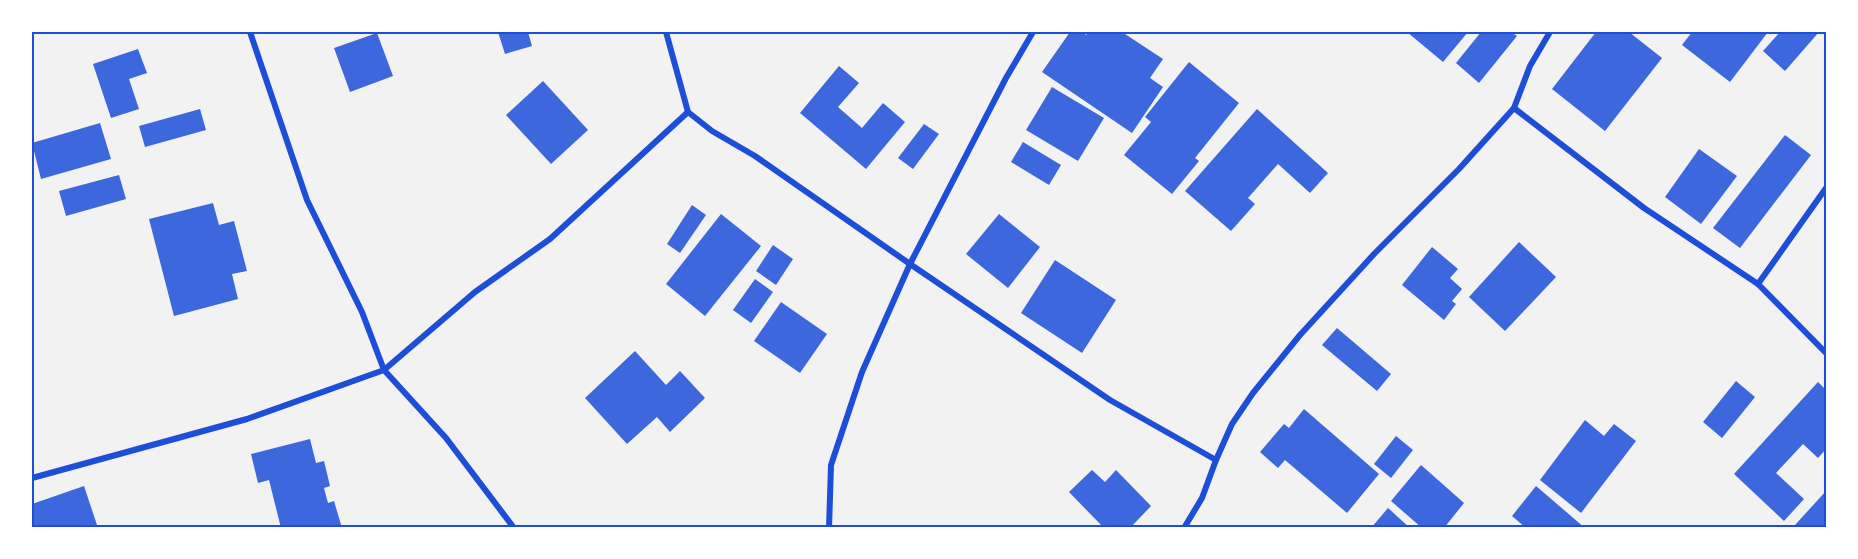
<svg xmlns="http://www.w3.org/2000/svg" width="1858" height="559" font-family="'PT Sans',sans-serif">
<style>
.building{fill:#3d67dc}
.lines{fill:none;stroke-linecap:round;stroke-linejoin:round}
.minor{stroke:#1d4ed8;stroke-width:6}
.neatline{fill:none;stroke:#1d4ed8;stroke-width:2}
</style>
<rect width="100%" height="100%" fill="#f2f2f2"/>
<g class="building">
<polygon points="498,32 528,32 532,46 505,54"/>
<polygon points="1070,32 1082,32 1086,35 1088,32 1122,32 1163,59 1150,78 1163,87 1132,133 1042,72"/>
<polygon points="1407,32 1468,32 1443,62"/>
<polygon points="1481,32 1511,32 1517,36 1479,83 1456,63"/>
<polygon points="1596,32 1629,32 1662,58 1605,131 1552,89"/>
<polygon points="1692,32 1768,32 1730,82 1682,45"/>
<polygon points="1780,32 1819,32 1785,71 1763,51"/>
<polygon points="377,33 393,76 350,92 334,48"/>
<polygon points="138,49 147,73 129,79 139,109 111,118 93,64"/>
<polygon points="1189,62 1239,103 1195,158 1199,161 1172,194 1124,155 1151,122 1145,117"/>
<polygon points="839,66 859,83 838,107 862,128 883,103 905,122 866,169 800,113"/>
<polygon points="543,81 588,130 551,164 506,115"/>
<polygon points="1052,87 1104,118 1078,161 1026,130"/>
<polygon points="200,109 206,130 145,147 139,126"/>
<polygon points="1257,109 1328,173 1310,193 1278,164 1248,198 1255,204 1231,231 1185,191"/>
<polygon points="100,123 111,159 41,179 32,143"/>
<polygon points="924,124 939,134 913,169 898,158"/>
<polygon points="1785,135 1811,155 1740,248 1713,228"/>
<polygon points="1023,142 1061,165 1049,185 1011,162"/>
<polygon points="1699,149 1737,176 1701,224 1665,197"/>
<polygon points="119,175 126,199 66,216 59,191"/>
<polygon points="213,203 219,225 234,221 247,271 232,274 238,299 174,316 149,219"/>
<polygon points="692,205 706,215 680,253 667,244"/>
<polygon points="721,214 761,246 705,316 666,284"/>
<polygon points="999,214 1040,247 1008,288 966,254"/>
<polygon points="1519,242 1556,277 1505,331 1469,297"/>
<polygon points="773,245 793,259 776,285 756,271"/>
<polygon points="1432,247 1458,269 1450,278 1462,289 1452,301 1456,304 1444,320 1402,285"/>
<polygon points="1055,260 1116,300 1082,353 1021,313"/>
<polygon points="755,279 773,292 751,323 733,310"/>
<polygon points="781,302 827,334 800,373 754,341"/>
<polygon points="1337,328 1391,374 1377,391 1322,345"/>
<polygon points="635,351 666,385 680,371 705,398 670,432 657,417 627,444 585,398"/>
<polygon points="1736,381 1755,397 1722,438 1703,422"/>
<polygon points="1818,382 1826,390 1826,449 1818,458 1803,444 1776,473 1804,499 1784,521 1734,474"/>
<polygon points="1304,409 1379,474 1347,513 1285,460 1278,468 1260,452 1284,424 1289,428"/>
<polygon points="1585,420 1604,436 1614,424 1636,441 1581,513 1540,480"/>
<polygon points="1396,436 1413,450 1391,478 1374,464"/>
<polygon points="310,439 316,463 324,461 330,486 324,488 328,503 334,501 342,528 281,528 269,480 258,483 251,454"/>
<polygon points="1421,465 1464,503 1444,528 1422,528 1391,501"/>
<polygon points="1092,470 1105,482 1116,470 1151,506 1130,528 1104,528 1069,492"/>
<polygon points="84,486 98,528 32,528 32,504"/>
<polygon points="1536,486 1585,528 1526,528 1512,516"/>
<polygon points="1826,491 1826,528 1798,528 1795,525"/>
<polygon points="1388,508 1410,528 1371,528"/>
</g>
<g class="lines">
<g class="minor">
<polyline points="250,32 307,200 362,312 384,370 446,438 514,528"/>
<polyline points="666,32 688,112 712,131 755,156 910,264 1110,400 1216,460"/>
<polyline points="1514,108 1644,208 1758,284 1826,353"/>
<polyline points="1758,284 1826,188"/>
<polyline points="32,478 247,419 384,370 475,292 550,239 688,112"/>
<polyline points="829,528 831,465 862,372 910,264 1006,78 1033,32"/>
<polyline points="1184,528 1202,498 1216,460 1232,424 1253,393 1300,335 1375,253 1459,169 1514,108 1530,66 1550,32"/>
</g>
</g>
<rect width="1858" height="559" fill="none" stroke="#ffffff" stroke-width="66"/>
<rect x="33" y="33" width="1792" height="493" class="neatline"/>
</svg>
